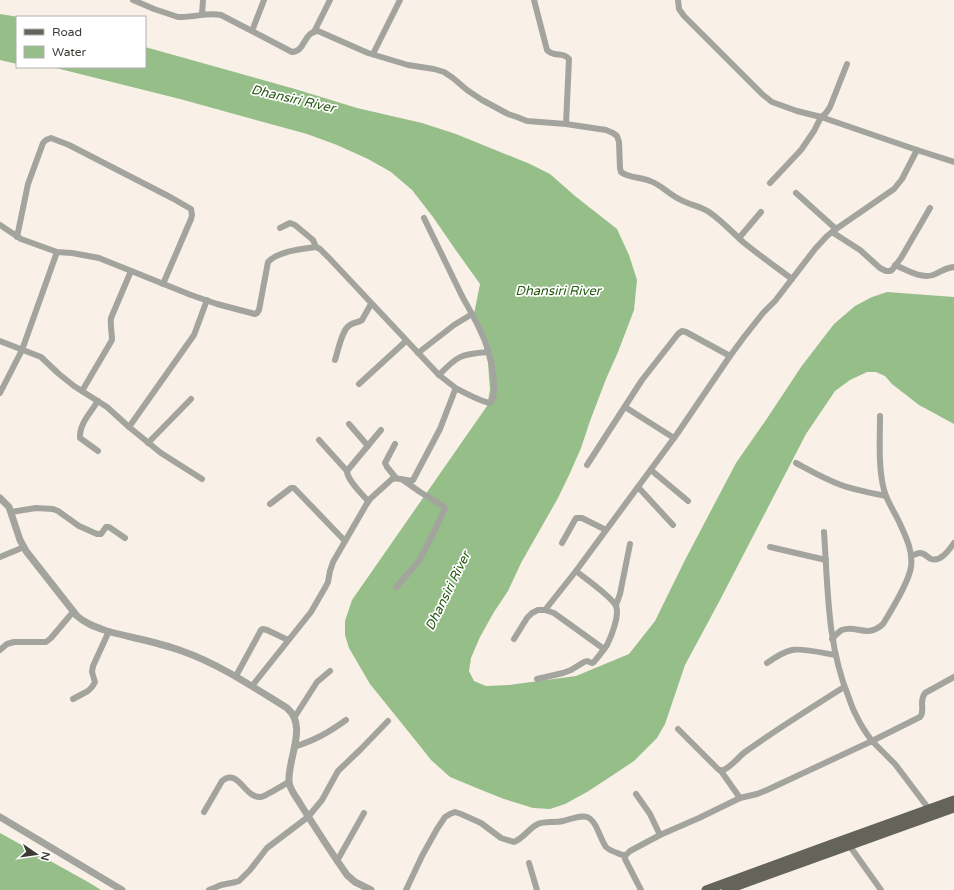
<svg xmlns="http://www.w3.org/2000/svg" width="954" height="890" font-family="'Varela Round',sans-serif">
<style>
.water{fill:#95be89}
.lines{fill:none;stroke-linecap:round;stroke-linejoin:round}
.minor{stroke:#a4a49f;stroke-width:6}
.tertiary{stroke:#a4a49f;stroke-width:7}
.primary{stroke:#65645b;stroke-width:9}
.labels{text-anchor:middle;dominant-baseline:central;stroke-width:3.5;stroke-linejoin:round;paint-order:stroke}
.water-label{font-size:13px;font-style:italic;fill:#255810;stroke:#fff}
</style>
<rect width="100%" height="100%" fill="#f9f0e7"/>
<g class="water">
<polygon points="0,14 19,17 17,17 17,64 0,60"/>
<polygon points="145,47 295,89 357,108 422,123 456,134 530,164 550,174 575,196 617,229 629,255 637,280 634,310 618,352 606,379 590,421 581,448 570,473 558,498 521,563 508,591 494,612 480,637 471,658 469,671 474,681 486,686 509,685 576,676 629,654 655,621 685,560 736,463 766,420 801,367 834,324 855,306 872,297 887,292 954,297 954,424 919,405 892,384 885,376 876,372 867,372 850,380 835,391 806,434 720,600 685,665 665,724 657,738 634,761 610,777 587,792 565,804 550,809 533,808 504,799 479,789 450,777 431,760 420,746 370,684 349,648 345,635 345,621 352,600 487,406 490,390 488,363 478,323 474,314 480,284 455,249 433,217 412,190 391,172 368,159 337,145 307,134 180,99 56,68 44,67 145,67"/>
<polygon points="0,833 88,882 101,890 0,890"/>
</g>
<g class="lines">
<g class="minor">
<path d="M133 0 154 9 178 17C192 18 207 12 221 15L292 52C306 51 303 32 318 31L368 53 408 65 434 69 444 72 453 78 467 90 482 100 508 114 517 117 527 121 566 124 606 130 613 133 617 136 619 142 620 168 621 172C629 178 640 177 650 181 662 185 669 195 681 200 690 205 700 206 709 212 721 220 732 232 743 242 759 255 776 267 792 279"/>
<path d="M534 0 547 50C554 58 563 51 569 59L566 124"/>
<polyline points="678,0 679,9 684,16 762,94 772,102 797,111 821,117 917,150 954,162"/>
<polyline points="202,14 203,0"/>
<polyline points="252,31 264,0"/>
<polyline points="314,32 330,0"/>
<polyline points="373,54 400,0"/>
<polyline points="770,183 801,150 814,131 821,117 826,113 830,107 847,64"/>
<polyline points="796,193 836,229"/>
<path d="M0 225 21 239 57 252 72 253 99 258 191 295 217 304 255 314 257 313 259 310 268 262C279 251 301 249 316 247L320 249 330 259 439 375 457 389"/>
<polyline points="280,228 290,223 295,225 313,240 316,247"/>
<polyline points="832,232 860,250 880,268 886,271 890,271 892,270 901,258 930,208"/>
<polyline points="17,237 28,184 43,143 46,140 51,138 69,145 172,198 191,209 192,215 191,219 163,284"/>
<polyline points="739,238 761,212"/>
<path d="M895 265C907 270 920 279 933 275 941 272 944 268 954 267"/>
<polyline points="0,341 41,357 59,374 74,386 107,407 129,427 161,453 202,479"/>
<polyline points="418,353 454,325 472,314"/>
<path d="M335 360C338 351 342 329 350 325 354 322 358 323 362 320L371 304"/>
<path d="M439 375C457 356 461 354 488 352"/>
<polyline points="359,384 406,341"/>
<path d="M82 391 112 340C112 332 110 326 111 318L131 271"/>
<polyline points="0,393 22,350 57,252"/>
<polyline points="625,407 674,438"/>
<polyline points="349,424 368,446"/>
<polyline points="129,427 194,335 207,300"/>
<polyline points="319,440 347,471"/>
<polyline points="148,443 191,399"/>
<polyline points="395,444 385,463 387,467 396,478"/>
<path d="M98 451 80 438C79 424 91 412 98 401"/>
<path d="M796 463C811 471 825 479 841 485 855 490 871 493 886 496"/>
<polyline points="587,465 642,380 678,334 682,331 686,332 730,356"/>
<polyline points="651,470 688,501"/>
<polyline points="638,487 673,525"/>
<path d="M368 501C362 494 347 480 347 471L381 430"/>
<polyline points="270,504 291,488 294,488 345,541"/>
<polyline points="11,512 36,508 53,509 58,511 79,526 97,534 101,534 106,527 109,527 125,538"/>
<path d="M824 532C828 589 827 645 849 698 851 704 853 710 856 715 860 724 866 733 872 741L920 717C926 710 918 703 925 693L954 677"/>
<polyline points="562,543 576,518 582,518 606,530"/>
<polyline points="770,547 826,560"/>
<path d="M911 556C914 555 917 553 920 553 925 553 927 557 931 559 941 562 949 550 954 543"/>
<polyline points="0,557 24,547"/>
<polyline points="396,587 414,567 420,559 435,530 445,508 443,506 420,492 403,480"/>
<polyline points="616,605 620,594 630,544"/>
<polyline points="545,610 576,571 677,434 730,356 744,337 763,313 775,301 815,249 827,236 836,229 894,189 902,179 917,150"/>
<polyline points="514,639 527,618 532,613 538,610 545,610 554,613 604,649"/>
<path d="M832 639C835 636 838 632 842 630 856 624 867 639 883 624 891 611 909 582 911 567 913 552 907 539 901 526 896 514 887 502 884 490 878 467 880 440 880 416"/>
<polyline points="0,650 7,644 14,642 46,642 51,638 73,612"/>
<path d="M767 663C774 658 783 652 792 650 803 648 823 653 835 655"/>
<polyline points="236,676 261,630 263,629 267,630 288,640"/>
<path d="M537 679 563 673 571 670 584 662 587 661 592 663 594 662C598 657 603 651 607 645 611 637 620 615 616 606 612 597 585 578 576 571"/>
<path d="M252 686 311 612 326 586 328 582 330 571 333 562 366 505 370 499 392 479C400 477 406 482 413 480L440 429 455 390 457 389C468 394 479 401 490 403 499 395 491 358 487 347 481 329 472 314 463 298 450 271 437 245 424 218"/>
<polyline points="73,699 88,691 92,687 95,682 92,672 93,666 109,631"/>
<polyline points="294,718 317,682 330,671"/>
<path d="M678 729 718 769 721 771C731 768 737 758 745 752 777 729 811 708 844 687"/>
<path d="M294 747C315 740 328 733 346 720"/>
<polyline points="721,771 740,798"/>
<polyline points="636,794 650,814 660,835"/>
<path d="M204 812 222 781C238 767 245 799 261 797 266 796 283 785 289 782"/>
<polyline points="849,845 881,890"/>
<polyline points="337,861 364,813"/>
<polyline points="529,863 537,890"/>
<polyline points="209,890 221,885 236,882 239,881 250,870 267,848 308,817 322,800 338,771 361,749 388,721"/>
<path d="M406 890 422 856 437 829 445 817 450 814 455 812 461 814 481 823 501 838 514 842C524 838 529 828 538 824 545 821 555 823 563 821 583 816 590 810 599 833 601 837 603 843 606 847 611 852 619 853 625 856"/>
<polyline points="641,890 625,859 625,856 630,851 660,835 699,818 740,798 757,794 767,790 872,741 895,764 929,809"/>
</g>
<g class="tertiary">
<path d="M0 498 9 507 20 540 26 551 77 616C86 624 96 627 107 631 132 638 158 642 182 651 219 664 253 687 287 708 308 726 288 757 289 781 289 789 297 798 301 805 316 829 331 852 347 875L355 882 371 890"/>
<polyline points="0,817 122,890"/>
</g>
<g class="primary">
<polyline points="706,890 829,845 954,800"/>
<polyline points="726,890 954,808"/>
</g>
</g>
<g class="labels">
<g class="water-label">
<text transform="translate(293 99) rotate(13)">Dhansiri River</text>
<text x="558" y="291">Dhansiri River</text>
<text transform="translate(448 591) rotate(-64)">Dhansiri River</text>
</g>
</g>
<rect x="16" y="16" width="130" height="52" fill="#ffffff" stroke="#b1b0af"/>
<rect x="24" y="29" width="20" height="6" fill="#65645b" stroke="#b1b0af"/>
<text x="52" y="36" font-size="12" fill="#3d3a36">Road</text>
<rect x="24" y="46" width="20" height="12" fill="#95be89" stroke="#b1b0af"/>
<text x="52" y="56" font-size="12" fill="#3d3a36">Water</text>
<g transform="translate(36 854) rotate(103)" stroke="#ffffff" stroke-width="3" paint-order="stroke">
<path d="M0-3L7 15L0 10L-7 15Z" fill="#3d3a36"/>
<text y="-6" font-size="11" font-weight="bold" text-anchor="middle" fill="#3d3a36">N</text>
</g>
</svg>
